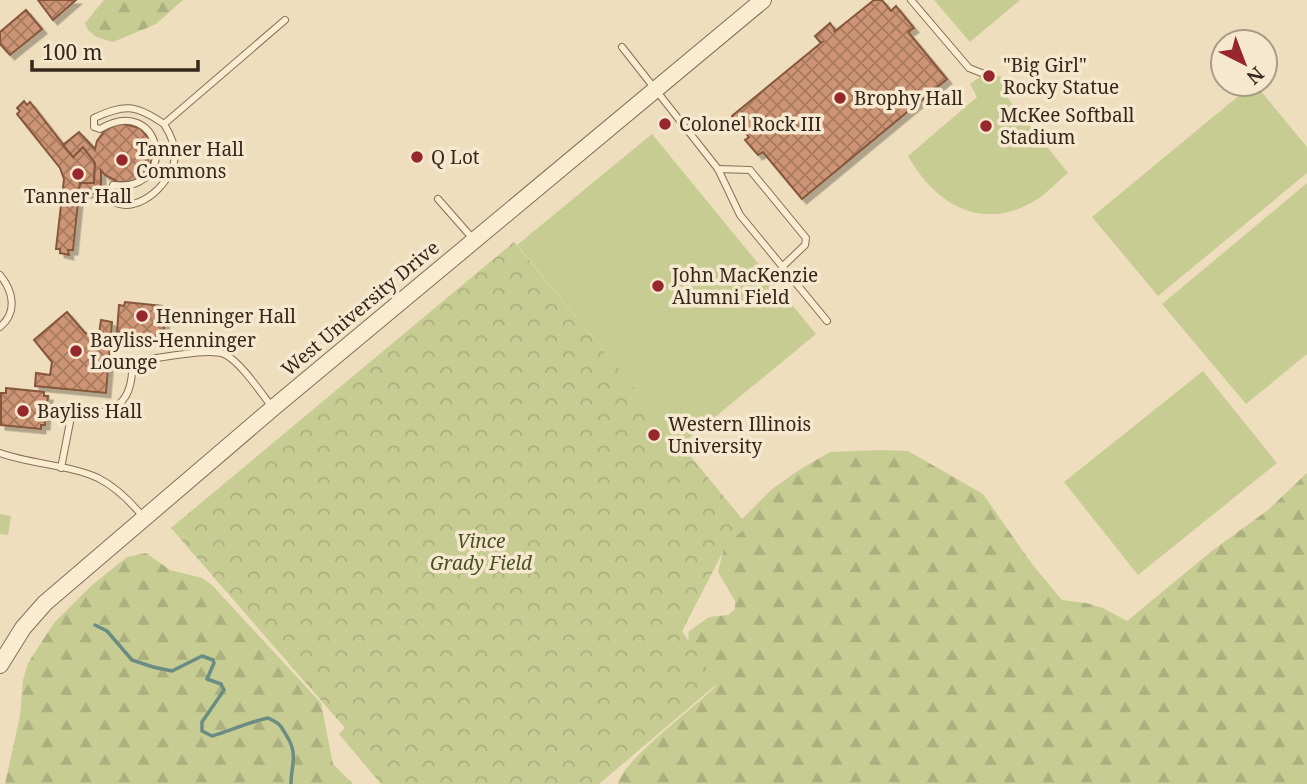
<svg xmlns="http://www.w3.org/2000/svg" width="1307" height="784" font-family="'Noto Serif',serif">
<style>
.grass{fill:#c7cc93}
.forest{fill:url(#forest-firs)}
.park{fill:url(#park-crowns)}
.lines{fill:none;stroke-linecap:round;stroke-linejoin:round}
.stream{stroke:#698d83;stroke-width:3.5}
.building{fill:url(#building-cross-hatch);stroke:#86573d;stroke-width:2;filter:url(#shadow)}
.service-casing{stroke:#866e57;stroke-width:8}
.tertiary-casing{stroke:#866e57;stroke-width:18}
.service{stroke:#f9ecd1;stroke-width:6}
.tertiary{stroke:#f9ecd1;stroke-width:16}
.poi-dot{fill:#96272c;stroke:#f5e8ce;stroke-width:2.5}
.labels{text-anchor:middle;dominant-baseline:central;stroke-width:7;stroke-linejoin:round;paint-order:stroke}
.poi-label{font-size:19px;fill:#36271c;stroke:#f5e8ce;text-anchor:start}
.street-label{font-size:19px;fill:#36271c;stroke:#f5e8ce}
.park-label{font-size:19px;font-style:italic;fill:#485222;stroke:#f5e8ce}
</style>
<defs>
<pattern id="forest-firs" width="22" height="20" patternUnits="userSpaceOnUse" patternTransform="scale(1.75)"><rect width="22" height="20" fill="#c7cc93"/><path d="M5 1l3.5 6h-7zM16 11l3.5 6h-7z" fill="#acaf7e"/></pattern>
<pattern id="park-crowns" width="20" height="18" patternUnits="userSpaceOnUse" patternTransform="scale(1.75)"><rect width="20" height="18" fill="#c7cc93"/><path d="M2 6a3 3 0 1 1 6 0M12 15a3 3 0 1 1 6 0" fill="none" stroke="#acaf7e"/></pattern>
<pattern id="building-cross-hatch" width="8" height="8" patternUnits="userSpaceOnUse" patternTransform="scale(1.75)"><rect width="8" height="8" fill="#cd9574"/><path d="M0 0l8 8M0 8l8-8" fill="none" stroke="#a77a5e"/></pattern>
<filter id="shadow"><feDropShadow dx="4.5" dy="4.5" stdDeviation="0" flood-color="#0004"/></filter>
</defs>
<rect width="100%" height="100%" fill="#eedebe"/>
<g class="grass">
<polygon points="934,0 1020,0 970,42"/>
<path d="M984 74 1006 77 1015 86 1007 97 1068 173C1058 181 1049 191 1039 198 985 234 936 206 908 156L977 97 970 84Z"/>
<polygon points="1253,84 1255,84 1307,147 1307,173 1158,296 1092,217"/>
<polygon points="652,134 816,334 681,445 517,245"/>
<polygon points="1307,183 1307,354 1246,404 1162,304"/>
<polygon points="1203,371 1277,463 1138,575 1064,482"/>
<polygon points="0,514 11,516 8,535 0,534"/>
</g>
<g class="forest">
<polygon points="104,0 183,0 156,24 113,42 96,37 88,30 85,23"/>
<path d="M881 450 908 451 983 494 1032 564 1062 600 1086 603 1103 608 1127 621 1213 550 1268 510 1307 473V784H618C621 762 696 706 716 686 709 666 684 655 689 631L709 617 728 615 735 609V601L718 572 724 547 734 527 771 490 799 470 830 452Z"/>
<polygon points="146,553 170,570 202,578 211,584 321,703 333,764 353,784 5,784 20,716 23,680 28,663 54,623 91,586 127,557"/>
</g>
<polygon class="park" points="514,242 748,526 727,544 682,631 717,684 599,784 381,784 339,734 345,728 171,528"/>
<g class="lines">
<path class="stream" d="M95 625 107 631 132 660 153 667 172 671 202 656 213 660 214 663 207 679 221 684 224 690 202 722V731L212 736C232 730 249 722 268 718 283 725 280 726 288 738 298 756 291 765 291 784"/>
</g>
<g class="building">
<polygon points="38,0 76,0 53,20"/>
<polygon points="874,0 882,0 891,11 896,6 914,28 908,32 947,79 802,199 763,152 758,155 745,140 749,137 732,116 822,42 820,42 815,36 830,23 835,30 834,32"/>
<polygon points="26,10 42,29 10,55 0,44 0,32"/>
<polygon points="24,101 27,105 30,102 73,157 83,147 95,163 94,183 80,183 73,250 68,250 69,255 60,253 60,249 56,249 64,179 60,168 17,114 20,111 17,108"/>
<polygon points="119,123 140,128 151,141 153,155 149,169 145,174 132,182 118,182 105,175 101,170 101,195 79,192 80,183 94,183 95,163 83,147 73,157 63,145 79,132 95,149 97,141 105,130"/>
<polygon points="125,302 162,306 162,309 166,309 163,337 159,337 159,340 120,337 120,332 117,332 119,305 124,306"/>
<polygon points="67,312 85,333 99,334 101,320 112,322 106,393 35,386 36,373 50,375 52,362 34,340"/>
<polygon points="6,388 44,392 44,396 48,396 45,425 41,425 41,429 1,425 1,393 6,393"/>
</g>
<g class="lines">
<g class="service-casing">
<g id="service">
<polyline points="911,0 969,68 984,74"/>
<polyline points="622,47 718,169 740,215 827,321"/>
<path d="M164 124C169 132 175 145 175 155 174 181 140 215 113 202L110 193 113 185C181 193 162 92 100 129L94 127V118C125 104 135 104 164 124L285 20"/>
<polyline points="718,169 750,170 806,238 805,245 782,267"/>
<polyline points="438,199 474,240"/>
<path d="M0 275C13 291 18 312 0 327"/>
<path d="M132 361C154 360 207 347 224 354 240 361 261 393 272 407"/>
<path d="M0 453C30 464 70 465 98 478 116 487 131 502 144 518"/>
<path d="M61 468 71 417C104 412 129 413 132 373L146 362"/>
</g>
</g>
<g class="tertiary-casing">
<polyline id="tertiary" points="0,665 23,628 45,603 273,408 763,0"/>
</g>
<use href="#service" class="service"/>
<use href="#tertiary" class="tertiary"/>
</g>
<g class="poi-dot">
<circle cx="989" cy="76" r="7"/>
<circle cx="840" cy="98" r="7"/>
<circle cx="665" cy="124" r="7"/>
<circle cx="986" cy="126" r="7"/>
<circle cx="417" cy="157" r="7"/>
<circle cx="122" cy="160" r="7"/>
<circle cx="78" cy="174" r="7"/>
<circle cx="658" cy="286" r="7"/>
<circle cx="142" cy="316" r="7"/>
<circle cx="76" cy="351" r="7"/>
<circle cx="23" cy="411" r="7"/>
<circle cx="654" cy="435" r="7"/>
</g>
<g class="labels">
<g class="poi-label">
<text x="1003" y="65">"Big Girl"<tspan x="1003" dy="22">Rocky Statue</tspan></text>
<text x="854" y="98">Brophy Hall</text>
<text x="1000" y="115">McKee Softball<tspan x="1000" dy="22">Stadium</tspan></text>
<text x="679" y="124">Colonel Rock III</text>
<text x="136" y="149">Tanner Hall<tspan x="136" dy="22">Commons</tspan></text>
<text x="431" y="157">Q Lot</text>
<text x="78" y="196" text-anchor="middle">Tanner Hall</text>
<text x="672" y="275">John MacKenzie<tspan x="672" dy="22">Alumni Field</tspan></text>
<text x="156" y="316">Henninger Hall</text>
<text x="90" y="340">Bayliss-Henninger<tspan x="90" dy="22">Lounge</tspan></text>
<text x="37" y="411">Bayliss Hall</text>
<text x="668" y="424">Western Illinois<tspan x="668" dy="22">University</tspan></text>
</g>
<g class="street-label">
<text transform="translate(360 308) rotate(-40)">West University Drive</text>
</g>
<g class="park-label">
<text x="481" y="541">Vince<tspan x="481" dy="22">Grady Field</tspan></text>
</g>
</g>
<g transform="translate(1244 63) rotate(138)"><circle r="33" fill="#f5e8ce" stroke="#a99b87" stroke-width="2"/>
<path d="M0-5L12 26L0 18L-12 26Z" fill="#96272c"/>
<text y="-10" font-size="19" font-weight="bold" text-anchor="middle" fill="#36271c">N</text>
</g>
<path d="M32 60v10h166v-10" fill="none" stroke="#36271c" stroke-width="3.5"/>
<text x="42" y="60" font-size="21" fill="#36271c" stroke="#f5e8ce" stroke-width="5" paint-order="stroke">100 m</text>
</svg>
